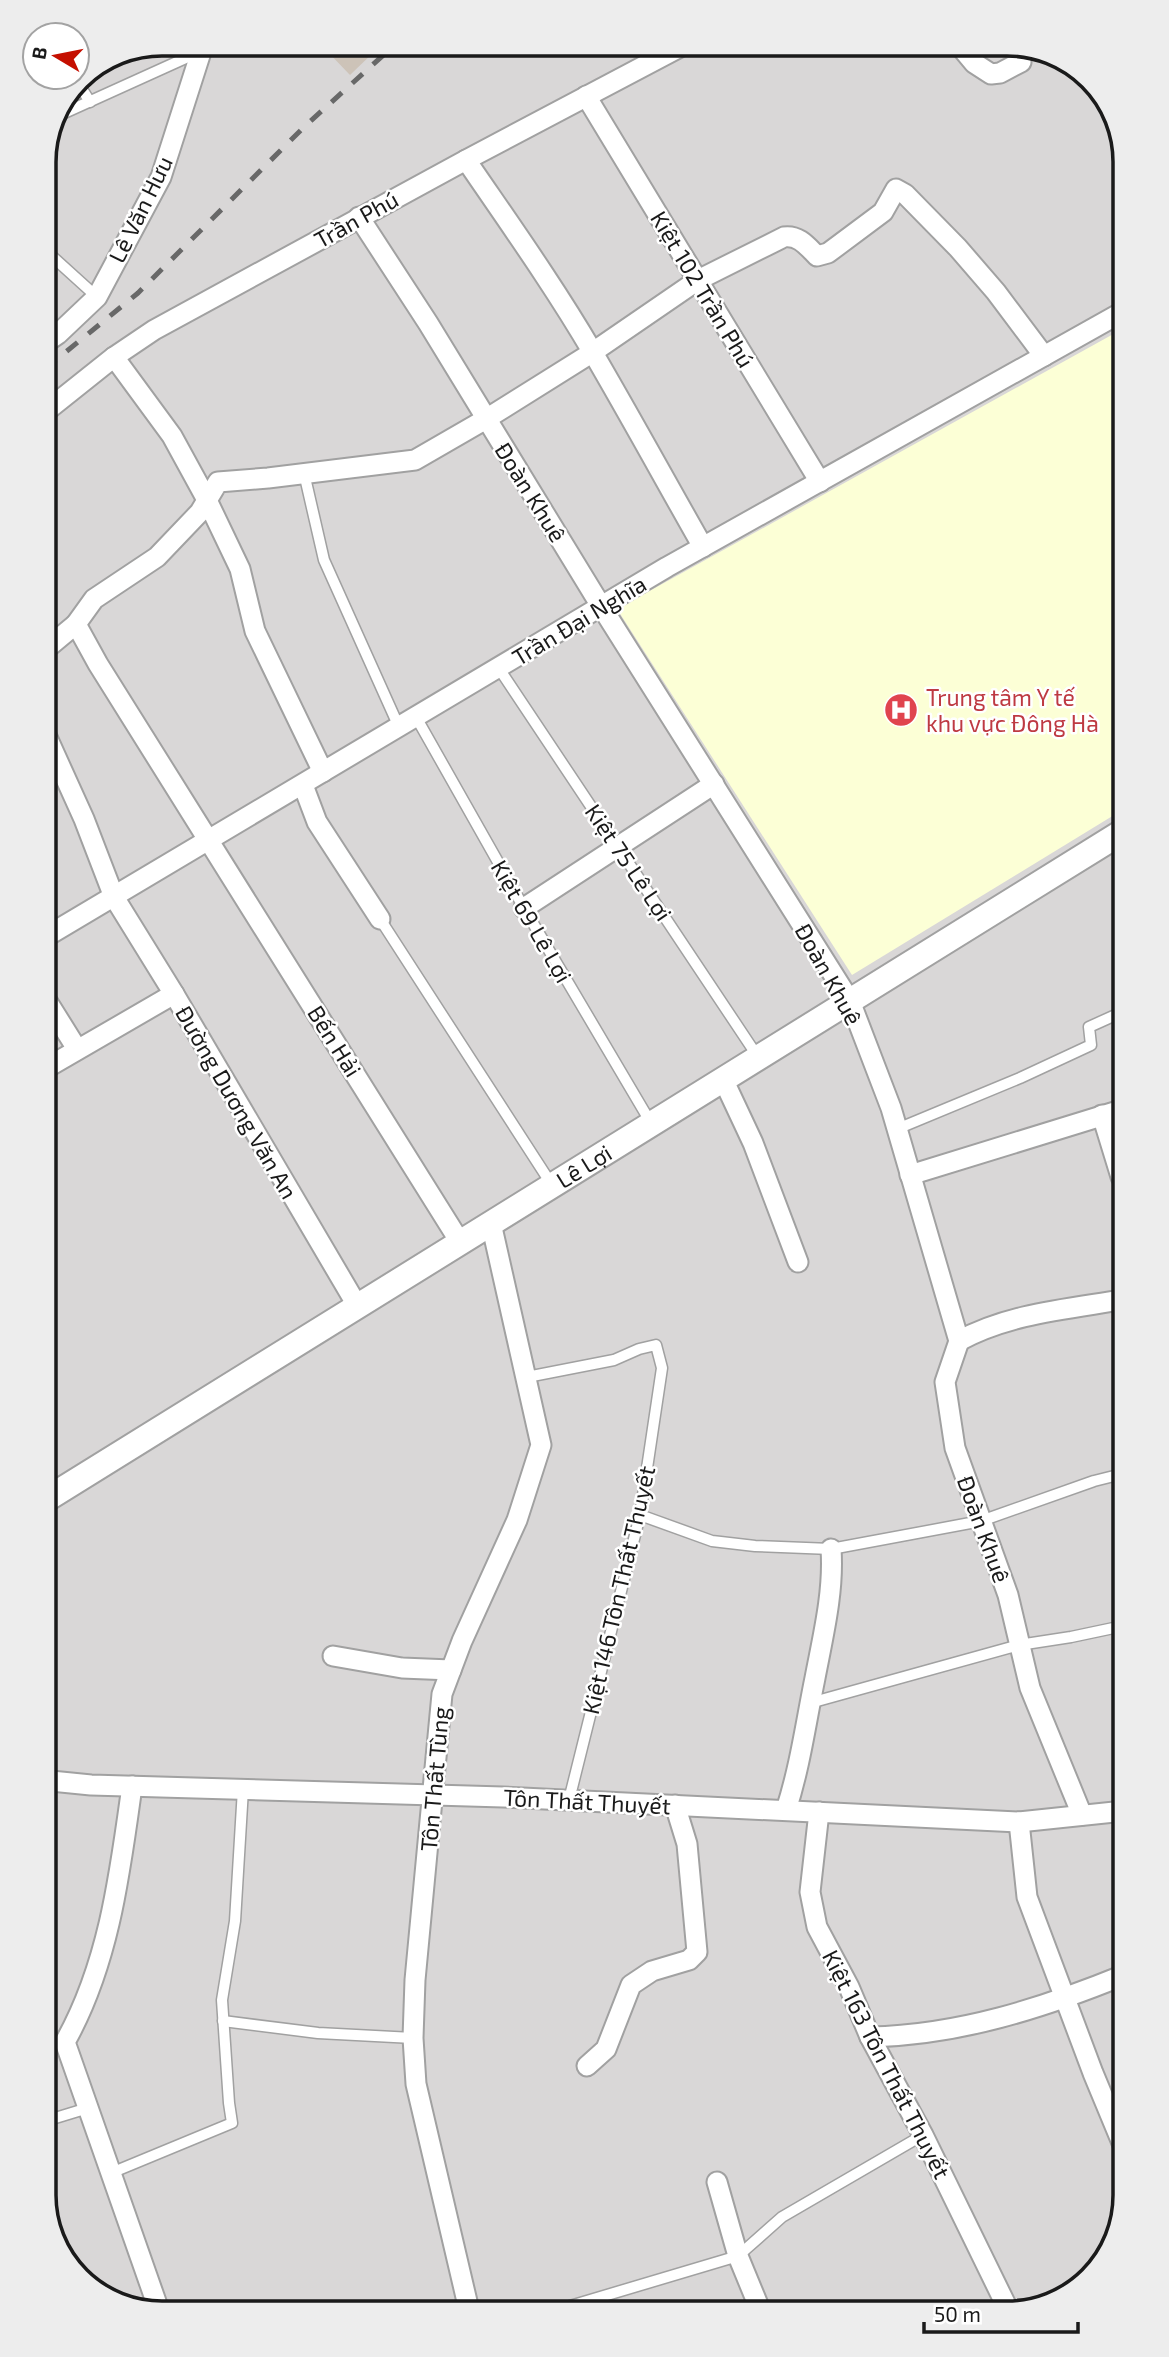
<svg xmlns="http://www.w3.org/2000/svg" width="1169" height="2357" font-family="'Exo 2',sans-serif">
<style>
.residential{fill:#d9d7d7}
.education{fill:#fcffd6}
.building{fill:#cdc3b8}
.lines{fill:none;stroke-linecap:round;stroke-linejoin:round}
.service-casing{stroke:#a1a1a1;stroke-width:13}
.minor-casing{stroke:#a1a1a1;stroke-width:23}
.tertiary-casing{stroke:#a1a1a1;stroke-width:28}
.service{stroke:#fff;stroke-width:10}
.minor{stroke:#fff;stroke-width:19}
.tertiary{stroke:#fff;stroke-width:24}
.rail{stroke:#686868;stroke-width:5;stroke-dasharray:14 14;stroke-linecap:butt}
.labels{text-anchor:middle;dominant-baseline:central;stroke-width:5;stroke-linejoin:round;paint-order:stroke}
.street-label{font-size:23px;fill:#1a1a1a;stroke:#fff}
.health-label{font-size:23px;fill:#be3a42;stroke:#fff;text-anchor:start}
.rim{fill:none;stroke:#1a1a1a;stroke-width:3.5}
</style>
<rect width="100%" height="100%" fill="#ede9df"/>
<polygon class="residential" points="1015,44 1079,68 1116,117 1125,2196 1105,2261 1052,2304 154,2313 90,2289 53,2240 44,154 79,78 117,53"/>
<polygon class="education" points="1117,332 1119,812 852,975 617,609"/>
<polygon class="building" points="376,50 350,75 327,51"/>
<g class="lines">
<g class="service-casing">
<g id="service">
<polyline points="77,81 90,102"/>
<polyline points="62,114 199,52"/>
<polyline points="44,249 97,297"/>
<polyline points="304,473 324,560 399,727"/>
<polyline points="498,667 758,1057"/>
<polyline points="416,717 524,908 651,1123"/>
<polyline points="380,919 552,1185"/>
<polyline points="897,1129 1020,1078 1091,1045 1089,1027 1120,1013"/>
<polyline points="527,1377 614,1360 639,1349 656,1345 662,1368 640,1515 569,1800"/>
<polyline points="640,1515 712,1541 755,1546 831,1549 981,1521 1094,1481 1122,1474"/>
<polyline points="810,1703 1019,1645 1071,1637 1123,1626"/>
<polyline points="223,2021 318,2033 413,2038"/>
<polyline points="52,2119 88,2108"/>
<polyline points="111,2173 232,2123 229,2103 222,2000 235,1921 243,1789"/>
<polyline points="560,2309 738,2256 782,2217 923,2135"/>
</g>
</g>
<g class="minor-casing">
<g id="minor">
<polyline points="959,45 974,63 991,74 1000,73 1021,62"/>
<polyline points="586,96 820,482"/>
<path d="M466 160C509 223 554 286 592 351 630 416 666 482 703 547"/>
<polyline points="359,217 428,323 601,606 850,1001 891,1108 959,1341 945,1382 955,1448 1008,1595 1030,1688 1082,1815"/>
<polyline points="45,343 58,334 97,297 161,177 201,52"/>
<polyline points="114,357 172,436 207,500 240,569 255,631 323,772"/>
<polyline points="45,412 114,357 154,330 466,160 680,47"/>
<polyline points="46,649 76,624"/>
<polyline points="46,735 84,819 114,897 174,994 358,1307"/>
<polyline points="303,785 317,822 380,919"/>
<polyline points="524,908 714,784"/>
<polyline points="47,936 667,567 1117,315"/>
<polyline points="47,1001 77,1049"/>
<polyline points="48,1067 174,994"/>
<polyline points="723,1079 753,1143 798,1262"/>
<polyline points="1102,1115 1121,1177"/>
<polyline points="910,1175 1121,1110"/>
<path d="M460 1242 98 664 76 624 94 599 157 557 200 512 218 482 268 478 415 460 486 419 593 352 698 280 784 237C799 235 807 246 817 256L828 253 883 212 896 189 905 194 958 248 996 292 1044 356"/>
<path d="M959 1341C1008 1314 1067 1309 1121 1300"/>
<polyline points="333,1656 402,1668 451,1670"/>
<polyline points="51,1781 91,1785 503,1797 1019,1822 1124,1811"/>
<path d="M132 1786C120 1873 109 1964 65 2042L160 2313"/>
<path d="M786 1810C800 1767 806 1722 815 1678 823 1636 834 1592 831 1549"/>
<polyline points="819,1812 810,1892 817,1927 849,1987 870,2037 923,2135 1006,2305"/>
<polyline points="1019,1822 1027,1897 1093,2073 1125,2150"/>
<path d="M870 2037C959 2035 1043 2008 1124 1975"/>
<polyline points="587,2066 606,2049 631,1985 652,1971 689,1960 697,1952 687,1844 675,1805"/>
<polyline points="717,2182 738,2256 759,2307"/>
<polyline points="469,2310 416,2084 413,2038 415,1980 442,1694 462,1641 517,1520 541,1445 491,1223"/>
</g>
</g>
<g class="tertiary-casing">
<g id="tertiary">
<path id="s1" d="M50 1497 1119 834"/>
</g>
</g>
<use href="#service" class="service"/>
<use href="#minor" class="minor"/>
<use href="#tertiary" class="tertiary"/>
<polyline class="rail" points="45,369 138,293 304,127 389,50"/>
</g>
<defs>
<g id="hospital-disc" transform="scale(1.75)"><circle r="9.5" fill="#e0444e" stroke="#fff"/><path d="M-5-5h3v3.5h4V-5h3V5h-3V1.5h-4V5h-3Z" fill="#fff"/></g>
</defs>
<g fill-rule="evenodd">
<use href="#hospital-disc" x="901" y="710"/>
</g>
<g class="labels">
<g class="street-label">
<text transform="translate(140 209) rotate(-64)">Lê Văn Hưu</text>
<text transform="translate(356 219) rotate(-29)">Trần Phú</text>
<text transform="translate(703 289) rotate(59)">Kiệt 102 Trần Phú</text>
<text transform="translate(531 492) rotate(58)">Đoàn Khuê</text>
<text transform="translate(579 620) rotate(-31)">Trần Đại Nghĩa</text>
<text transform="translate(629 862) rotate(56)">Kiệt 75 Lê Lợi</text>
<text transform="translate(532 921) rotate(60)">Kiệt 69 Lê Lợi</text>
<text transform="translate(829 974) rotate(61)">Đoàn Khuê</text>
<text transform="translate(335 1041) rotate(58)">Bến Hải</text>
<text transform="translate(237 1102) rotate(60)">Đường Dương Văn An</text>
<text stroke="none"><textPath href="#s1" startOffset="628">Lê Lợi</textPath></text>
<text transform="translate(984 1529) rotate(70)">Đoàn Khuê</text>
<text transform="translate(618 1590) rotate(-77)">Kiệt 146 Tôn Thất Thuyết</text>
<text transform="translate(434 1779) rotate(-85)">Tôn Thất Tùng</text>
<text transform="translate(587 1801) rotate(3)">Tôn Thất Thuyết</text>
<text transform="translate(887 2064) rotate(63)">Kiệt 163 Tôn Thất Thuyết</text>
</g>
<g class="health-label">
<text x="926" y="697">Trung tâm Y tế<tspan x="926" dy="26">khu vực Đông Hà</tspan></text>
</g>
</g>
<path d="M0 0H1169V2357H0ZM162 56H1007A106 106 0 0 1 1113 162V2195A106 106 0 0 1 1007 2301H162A106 106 0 0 1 56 2195V162A106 106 0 0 1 162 56Z" fill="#ededed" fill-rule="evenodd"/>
<path class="rim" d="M162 56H1007A106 106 0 0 1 1113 162V2195A106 106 0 0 1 1007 2301H162A106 106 0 0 1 56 2195V162A106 106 0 0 1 162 56Z"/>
<g transform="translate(56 56) rotate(280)"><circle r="33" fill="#ffffff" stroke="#a3a3a3" stroke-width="2"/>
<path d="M0-5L12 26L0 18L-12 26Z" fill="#c50f00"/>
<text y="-10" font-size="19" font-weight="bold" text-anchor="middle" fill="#1a1a1a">B</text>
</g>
<path d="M924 2322v10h154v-10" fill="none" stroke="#1a1a1a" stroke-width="3.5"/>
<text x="934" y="2322" font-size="21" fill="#1a1a1a" stroke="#ffffff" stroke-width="5" paint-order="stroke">50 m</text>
</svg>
